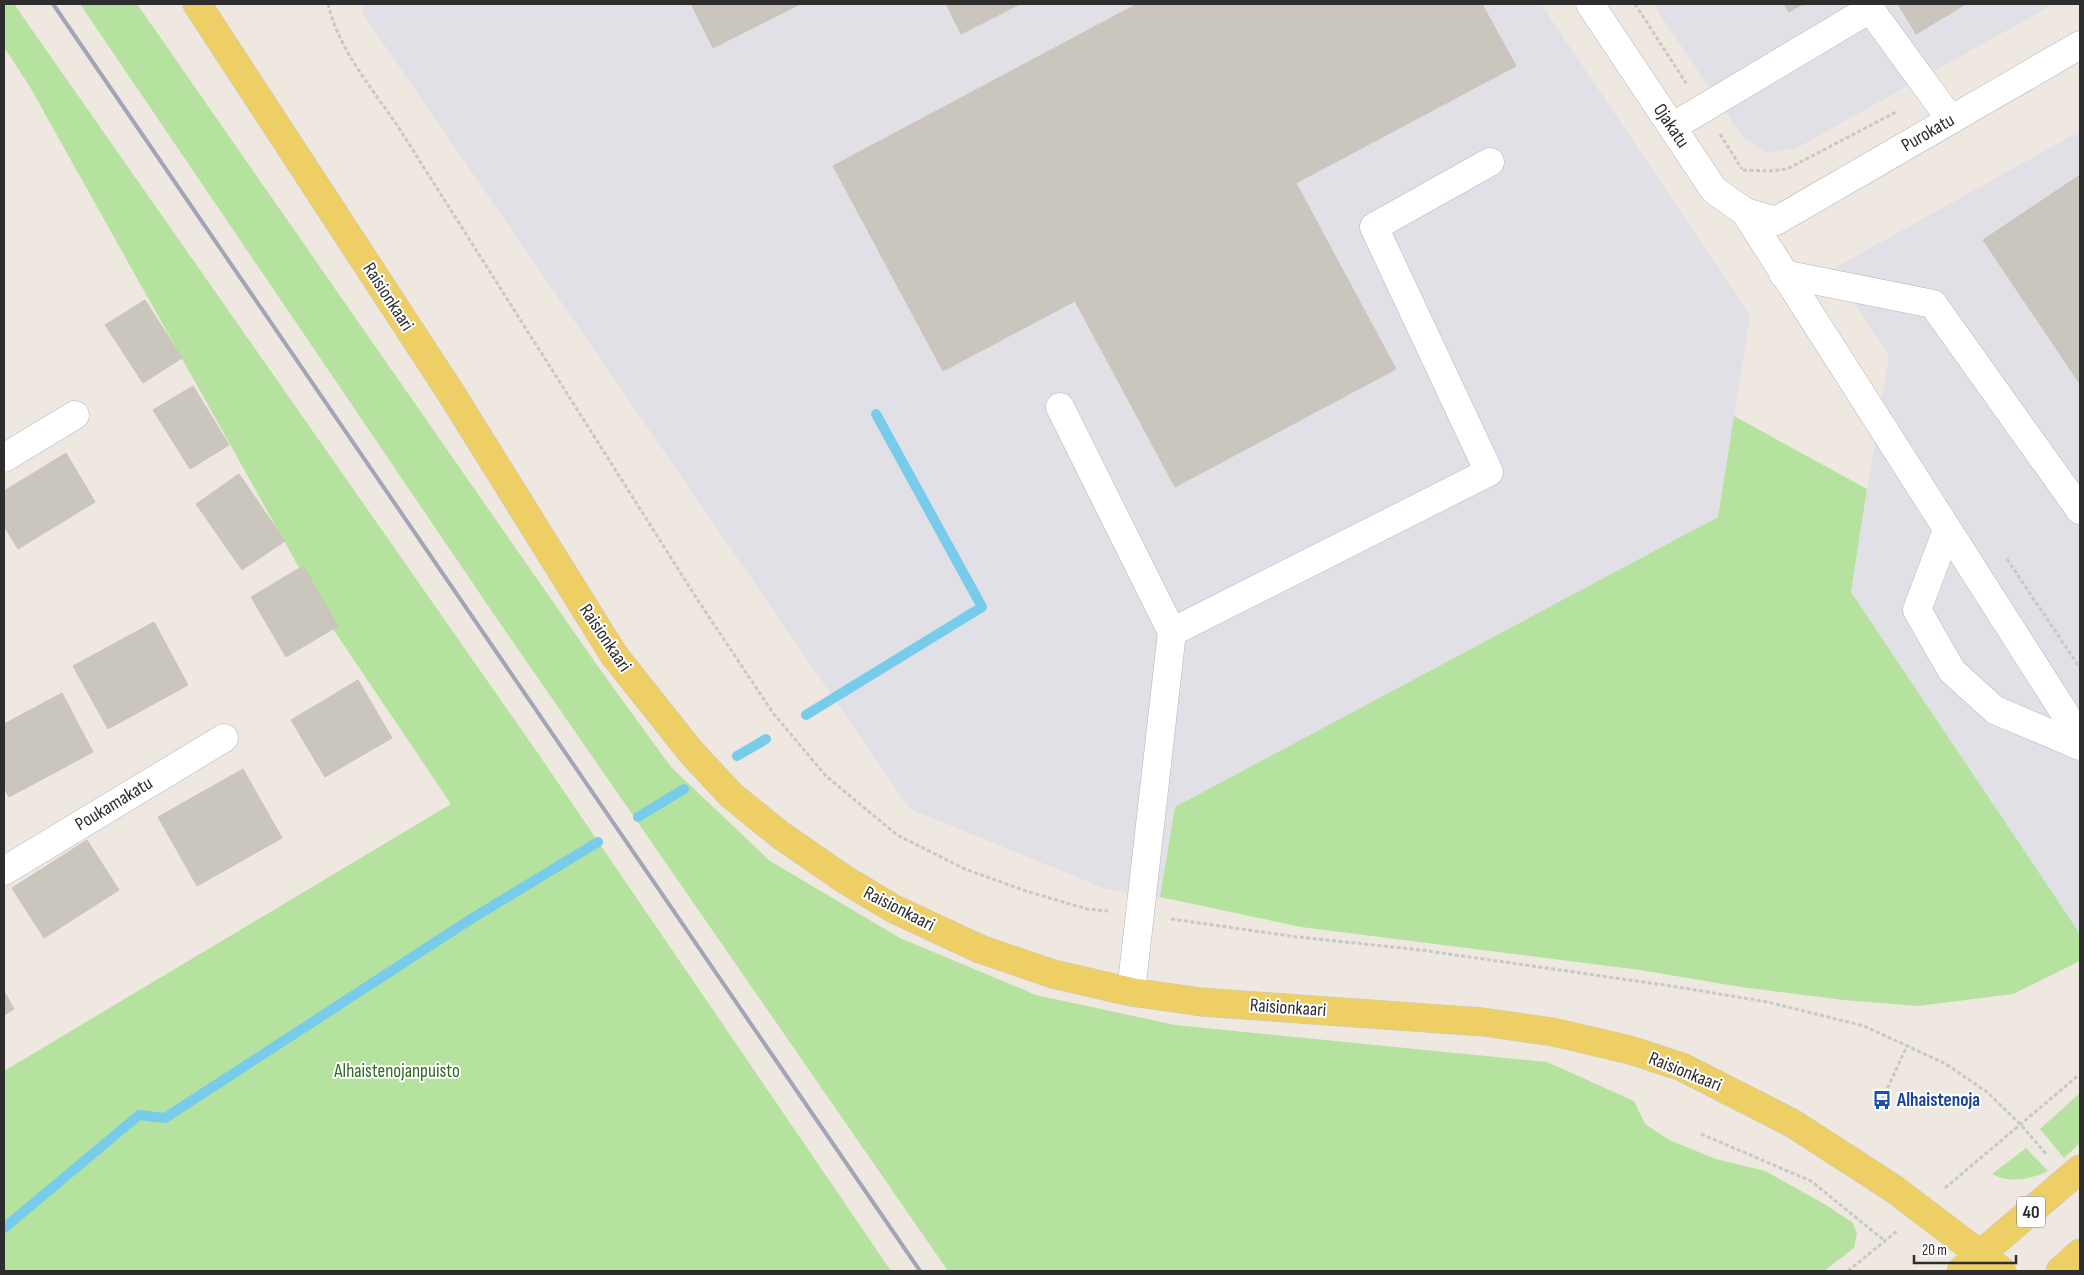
<svg xmlns="http://www.w3.org/2000/svg" width="2084" height="1275" font-family="'Sofia Sans Condensed',sans-serif">
<style>
.industrial{fill:#e2e0e7}
.green{fill:#b5e29e}
.lines{fill:none;stroke-linecap:round;stroke-linejoin:round}
.stream{stroke:#77ccec;stroke-width:10}
.building{fill:#cac6be;stroke:#cac4b9}
.minor-casing{stroke:#b3b6c0;stroke-width:29}
.major-casing{stroke:#c8c8c8;stroke-width:29}
.path{stroke:#c8c8c8;stroke-width:3;stroke-dasharray:4 2.5;stroke-linecap:butt}
.minor{stroke:#fff;stroke-width:28}
.major{stroke:#eecf65;stroke-width:28}
.rail{stroke:#a2a5b6;stroke-width:4}
.labels{text-anchor:middle;dominant-baseline:central;stroke-width:4;stroke-linejoin:round;paint-order:stroke}
.shield{fill:#fff;stroke:#6c6c6c;stroke-width:1}
.shield-label{font-size:18px;font-weight:bold;fill:#2d2d2d}
.street-label{font-size:19px;fill:#2d2d2d;stroke:#fff}
.park-label{font-size:19px;fill:#2c6a1d;stroke:#fff}
.transit-label{font-size:19px;font-weight:bold;fill:#164399;stroke:#fff;text-anchor:start}
</style>
<rect width="100%" height="100%" fill="#eee8e0"/>
<g class="industrial">
<polygon points="362,4 1541,4 1750,315 1718,517 1175,807 1160,897 1106,889 910,809 363,14"/>
<polygon points="1653,4 2054,4 1795,149 1767,153 1743,138"/>
<polygon points="2080,131 2080,934 1851,592 1889,355 1831,270"/>
</g>
<g class="green">
<polygon points="4,4 14,4 535,749 891,1271 4,1271 4,1071 451,804 335,632 30,87 4,47"/>
<polygon points="80,4 137,4 599,668 671,767 770,861 900,938 1036,995 1175,1025 1547,1062 1634,1101 1645,1124 1669,1140 1716,1159 1765,1171 1826,1205 1853,1223 1857,1234 1854,1248 1824,1271 948,1271 493,613"/>
<polygon points="1734,416 1867,489 1851,592 2080,934 2080,961 2013,994 1918,1006 1844,1000 1741,987 1640,970 1301,927 1160,897 1175,807 1718,517"/>
<polygon points="2080,1093 2080,1143 2064,1158 2040,1129"/>
<path d="M2026 1148 2048 1171C2030 1179 2010 1184 1992 1174Z"/>
</g>
<g class="lines">
<g class="stream">
<polyline points="806,715 982,607 876,414"/>
<polyline points="737,756 766,739"/>
<polyline points="638,817 684,789"/>
<polyline points="4,1228 139,1115 165,1118 471,919 598,842"/>
</g>
</g>
<g class="building">
<polygon points="691,4 800,4 713,48"/>
<polygon points="946,4 1020,4 961,34"/>
<polygon points="1137,4 1482,4 1516,66 1296,183 1396,369 1175,487 1075,301 943,371 833,166"/>
<polygon points="1784,4 1803,4 1789,12"/>
<polygon points="1898,4 1966,4 1916,34"/>
<polygon points="2080,175 2080,384 1983,240"/>
<polygon points="145,300 182,358 143,383 105,325"/>
<polygon points="193,386 229,445 190,469 153,410"/>
<polygon points="66,453 95,502 18,549 4,526 4,491"/>
<polygon points="239,474 285,541 242,570 196,504"/>
<polygon points="303,566 338,626 286,657 251,597"/>
<polygon points="154,622 188,685 108,729 73,666"/>
<polygon points="358,680 392,738 325,777 291,720"/>
<polygon points="62,693 93,752 9,797 4,787 4,724"/>
<polygon points="243,769 282,838 197,886 158,817"/>
<polygon points="87,840 119,890 44,938 12,888"/>
<polygon points="4,991 14,1009 4,1015"/>
</g>
<g class="lines">
<g class="minor-casing">
<g id="minor">
<polyline points="1590,4 1714,190 1745,212 1776,221 2080,45"/>
<polyline points="1672,127 1870,9 1951,120"/>
<polyline points="1745,212 2080,737"/>
<polyline points="1783,274 1933,304 2080,510"/>
<polyline points="1060,407 1172,632"/>
<polyline points="4,458 75,415"/>
<polyline points="1947,530 1917,610 1952,671 1995,710 2080,746"/>
<polyline points="4,871 224,738"/>
<polyline points="1131,992 1172,632 1489,472 1374,227 1490,162"/>
</g>
</g>
<g class="major-casing">
<g id="major">
<polyline points="197,4 449,390 614,655 691,752 731,795 779,834 844,879 894,909 980,949 1053,974 1131,992 1201,1002 1483,1022 1553,1032 1630,1050 1682,1067 1792,1123 1894,1189 2002,1271"/>
<polyline points="1961,1271 2080,1169"/>
<polyline points="2060,1271 2080,1253"/>
</g>
</g>
<g class="path">
<path d="M328 4C339 50 371 87 397 125L699 602 773 713 826 776 897 835 965 869 1026 891 1087 909 1108 911"/>
<polyline points="1635,4 1686,83"/>
<polyline points="1720,134 1742,169"/>
<polyline points="1743,170 1770,171 1787,169 1898,111"/>
<polyline points="2007,559 2080,668"/>
<polyline points="1171,919 1298,937 1421,950 1671,986 1768,1002 1864,1026 1946,1064 1987,1092 2021,1125 2047,1155"/>
<polyline points="1882,1100 1907,1046"/>
<polyline points="1701,1134 1811,1181 1885,1241"/>
<polyline points="1945,1188 2080,1074"/>
<polyline points="1848,1271 1897,1231"/>
</g>
<use href="#minor" class="minor"/>
<use href="#major" class="major"/>
<polyline class="rail" points="53,4 920,1271"/>
</g>
<defs>
<g id="bus-bare" transform="scale(1.5)"><path d="M-5-6H5V4H4V6H2V4H-2V6H-4V4H-5ZM-3.5-4V0h7V-4ZM-3.5 1.2v1.5H-2V1.2ZM2 1.2v1.5H3.5V1.2Z" fill="#1a4fb4" stroke="#fff" stroke-width="2.5" paint-order="stroke"/></g>
</defs>
<g fill-rule="evenodd">
<use href="#bus-bare" x="1882" y="1100"/>
</g>
<g class="labels">
<rect class="shield" x="2017" y="1196.5" width="28" height="31" rx="4"/>
<g class="shield-label">
<text x="2031" y="1212">40</text>
</g>
<g class="street-label">
<text transform="translate(1671 126) rotate(56)">Ojakatu</text>
<text transform="translate(1928 133) rotate(-30)">Purokatu</text>
<text transform="translate(388 297) rotate(57)">Raisionkaari</text>
<text transform="translate(605 638) rotate(56)">Raisionkaari</text>
<text transform="translate(114 804) rotate(-31)">Poukamakatu</text>
<text transform="translate(899 909) rotate(27)">Raisionkaari</text>
<text transform="translate(1288 1008) rotate(4)">Raisionkaari</text>
<text transform="translate(1685 1072) rotate(22)">Raisionkaari</text>
</g>
<g class="park-label">
<text x="397" y="1071">Alhaistenojanpuisto</text>
</g>
<g class="transit-label">
<text x="1897" y="1100">Alhaistenoja</text>
</g>
</g>
<rect width="2084" height="1275" fill="none" stroke="#2d2d2d" stroke-width="10"/>
<path d="M1914 1255v8h102v-8" fill="none" stroke="#2d2d2d" stroke-width="2.5"/>
<text x="1922" y="1255" font-size="15" fill="#2d2d2d" stroke="#ffffff" stroke-width="4" paint-order="stroke">20 m</text>
</svg>
